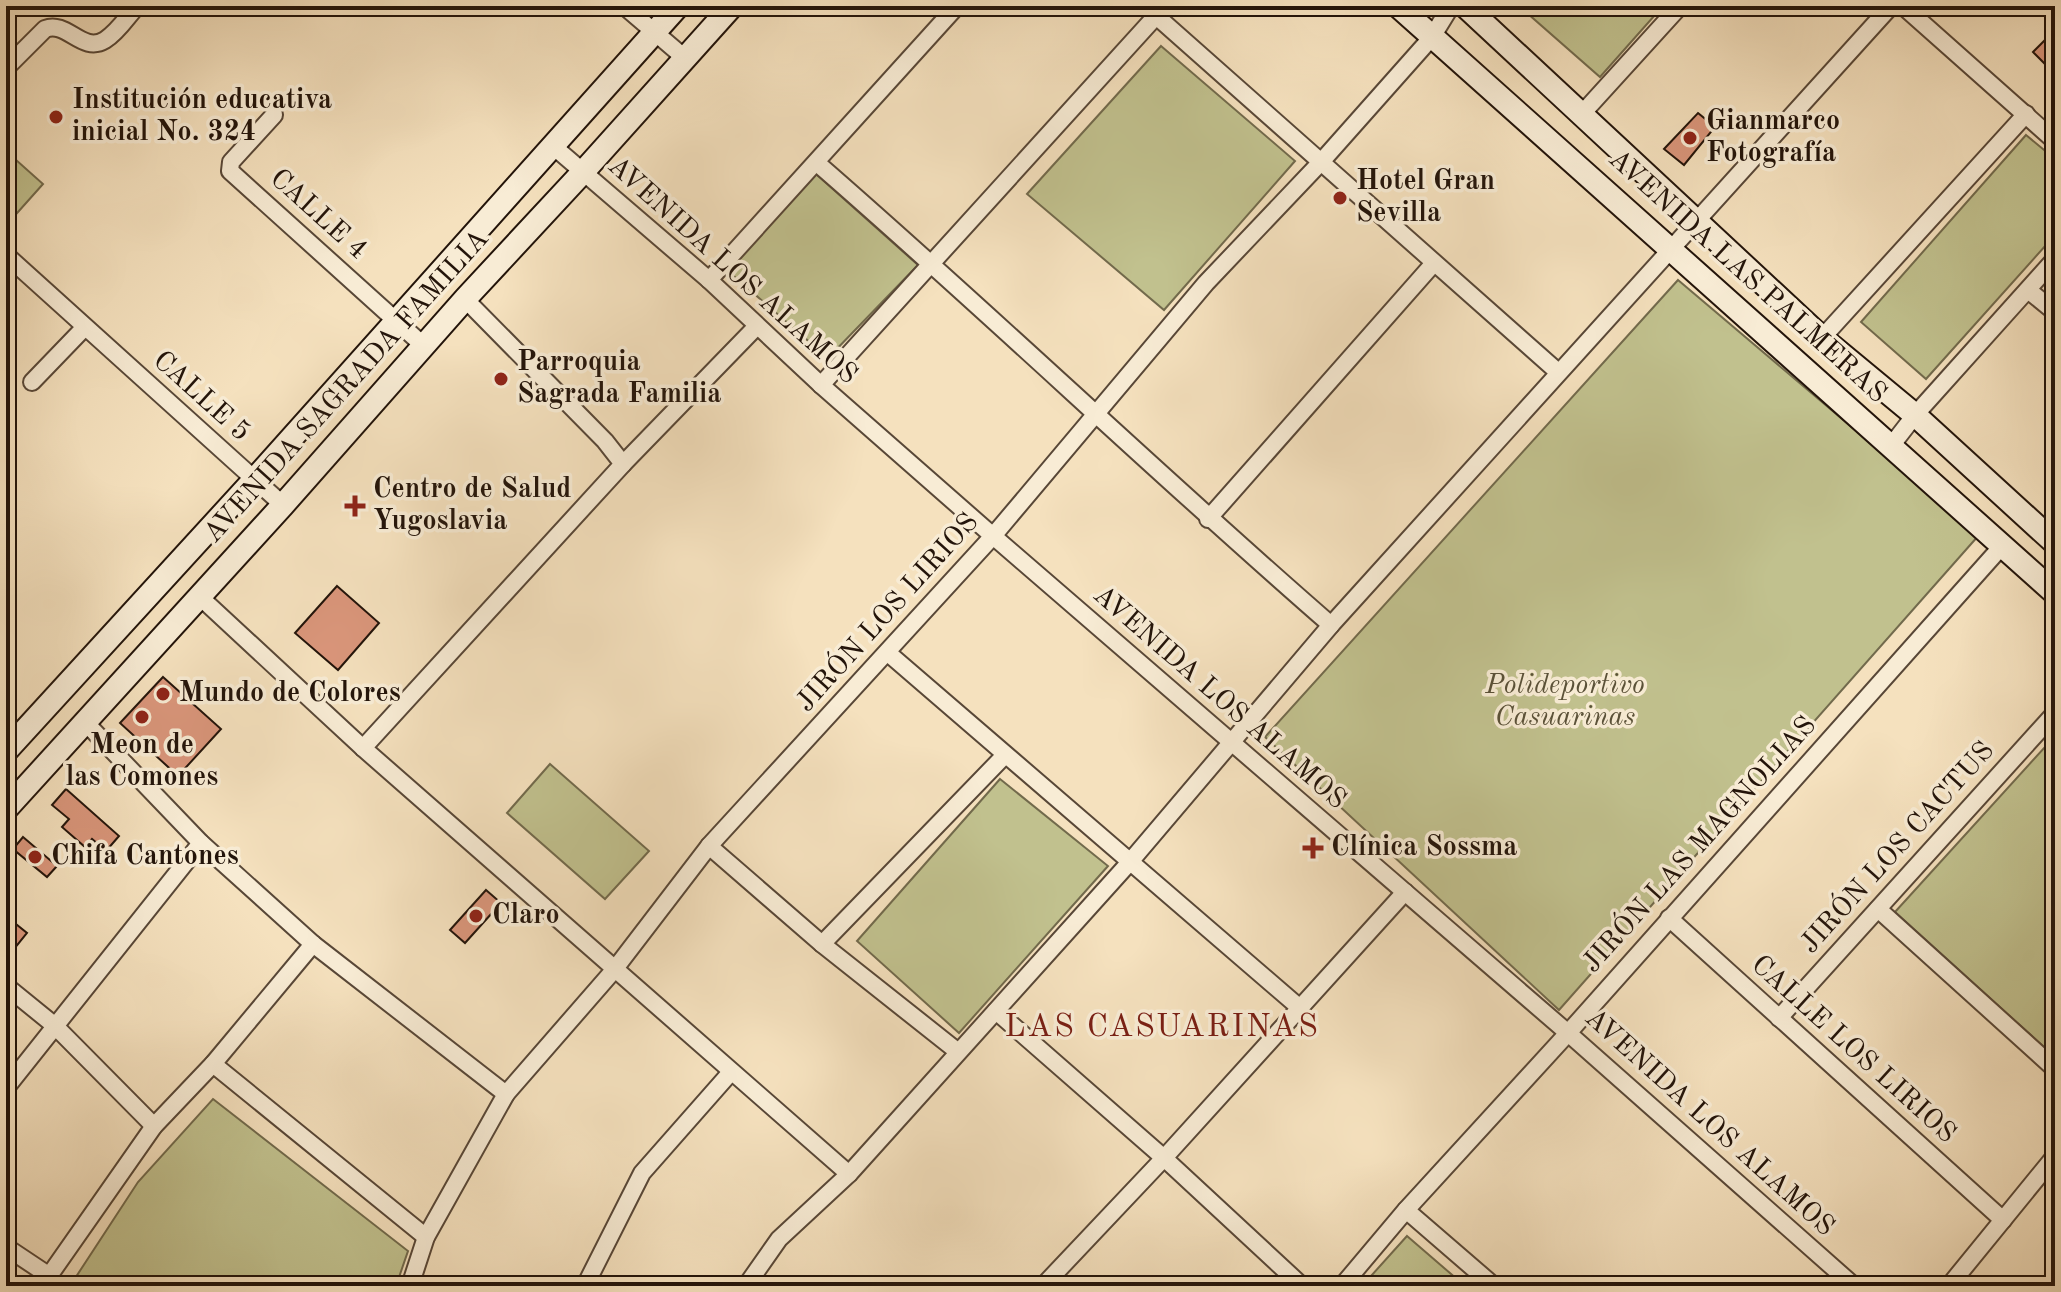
<svg xmlns="http://www.w3.org/2000/svg" width="2061" height="1292" font-family="'Old Standard TT',serif">
<style>
.green{fill:#c1c18e;stroke:#726a4c;stroke-width:2}
.building{fill:#da967b;stroke:#23140a;stroke-width:2}
.lines{fill:none;stroke-linecap:round;stroke-linejoin:round}
.lane-casing{stroke:#584737;stroke-width:12}
.street-casing{stroke:#584737;stroke-width:20}
.secondary-casing{stroke:#23140a;stroke-width:26}
.lane{stroke:#f8ecd5;stroke-width:8}
.street{stroke:#f8ecd5;stroke-width:16}
.secondary{stroke:#f8ecd5;stroke-width:22}
.poi-dot{fill:#8f2418;stroke:#f8ecd5;stroke-width:3}
.labels{text-anchor:middle;dominant-baseline:central;stroke-width:7;stroke-linejoin:round;paint-order:stroke}
.poi-label{font-size:28px;font-weight:bold;fill:#23140a;stroke:#f8ecd5;text-anchor:start}
.street-label{font-size:28px;fill:#23140a;stroke:#f8ecd5}
.park-label{font-size:28px;font-style:italic;fill:#5a5138;stroke:#f8ecd5}
.quarter-label{font-size:32px;letter-spacing:2px;fill:#7a1f14;stroke:#f8ecd5}
</style>
<rect width="100%" height="100%" fill="#f5e1be"/>
<filter id="stains"><feTurbulence type="fractalNoise" baseFrequency=".0025" numOctaves="4"/><feColorMatrix values="0 0 0 0 .2 0 0 0 0 .09 0 0 0 0 .02 0 0 0 .5 -.17"/></filter>
<radialGradient id="worn" r=".72"><stop offset=".6" stop-color="#630" stop-opacity="0"/><stop offset="1" stop-color="#630" stop-opacity=".3"/></radialGradient>
<g class="green">
<polygon points="1519,6 1663,6 1600,77"/>
<polygon points="1161,46 1295,161 1164,310 1027,194"/>
<polygon points="2026,135 2055,159 2055,235 1926,379 1861,322"/>
<polygon points="6,151 43,184 10,221 6,217"/>
<polygon points="816,174 918,265 828,358 728,271"/>
<polygon points="1678,280 1979,535 1559,1010 1265,737"/>
<polygon points="2055,736 2055,1057 1895,912"/>
<polygon points="550,764 649,851 605,899 507,813"/>
<polygon points="1000,779 1108,866 959,1033 857,941"/>
<polygon points="213,1099 408,1251 396,1286 70,1286 138,1182"/>
<polygon points="1407,1236 1465,1286 1362,1286"/>
</g>
<g class="building">
<polygon points="2055,30 2055,53 2044,63 2033,52"/>
<polygon points="1698,113 1715,127 1684,165 1664,149"/>
<polygon points="337,586 379,623 338,670 295,633"/>
<polygon points="163,677 221,729 178,776 120,723"/>
<polygon points="66,789 119,836 106,851 92,839 85,847 62,827 69,819 52,805"/>
<polygon points="23,837 57,866 47,877 13,849"/>
<polygon points="486,890 501,903 465,943 450,930"/>
<polygon points="6,916 27,933 6,959"/>
</g>
<g class="lines">
<g class="lane-casing">
<polyline id="lane" points="2051,6 2055,10"/>
</g>
<g class="street-casing">
<g id="street">
<polyline points="624,6 686,59"/>
<polyline points="1145,6 1558,372"/>
<polyline points="1903,6 2055,141"/>
<path d="M6 68 45 29C67 20 82 54 105 40 118 32 127 17 137 6"/>
<polyline points="274,115 231,162 230,171 424,346"/>
<polyline points="1580,116 1680,6"/>
<polyline points="553,146 709,280 821,385 993,536 1568,1033 1854,1286"/>
<path d="M817 163C991 314 1157 474 1331 625"/>
<polyline points="6,255 283,505"/>
<polyline points="709,280 957,6"/>
<polyline points="2028,290 2055,312"/>
<polyline points="1822,338 2026,114"/>
<polyline points="32,382 85,327"/>
<polyline points="821,385 1156,16"/>
<polyline points="1891,446 1915,415 2055,259"/>
<polyline points="623,464 757,326"/>
<polyline points="1208,519 1434,263"/>
<polyline points="199,596 363,748 849,1174"/>
<polyline points="888,653 1300,1008"/>
<polyline points="85,722 201,843 313,944 506,1094"/>
<polyline points="363,748 623,464 605,441 465,299"/>
<polyline points="709,846 822,944 957,1051"/>
<polyline points="1878,909 2055,1069"/>
<polyline points="1669,918 2003,1220"/>
<polyline points="822,944 1005,755"/>
<polyline points="6,986 54,1025 154,1126"/>
<polyline points="996,1011 1164,1158 1302,1286"/>
<polyline points="1779,1018 2055,713"/>
<polyline points="213,1064 426,1237"/>
<polyline points="6,1088 201,843"/>
<polyline points="1406,1210 1494,1286"/>
<polyline points="6,1247 48,1275"/>
<polyline points="42,1286 154,1126 213,1064 313,944"/>
<polyline points="410,1286 426,1237 506,1094 614,970 709,846 993,536 1206,283 1321,162 1432,37 1451,6"/>
<polyline points="585,1286 642,1173 731,1072"/>
<polyline points="746,1286 779,1239 849,1174 1129,863 1331,625 1891,6"/>
<polyline points="1043,1286 1164,1158 1405,892"/>
<polyline points="1342,1286 1406,1210 1568,1033 2002,546"/>
<polyline points="1949,1286 2055,1156"/>
</g>
</g>
<g class="secondary-casing">
<g id="secondary">
<polyline points="1398,6 2055,593"/>
<polyline points="1465,6 1822,338 1915,415 2055,543"/>
<polyline points="6,751 254,480 678,6"/>
<polyline points="6,809 283,505 465,299 583,172 732,6"/>
</g>
</g>
<use href="#lane" class="lane"/>
<use href="#street" class="street"/>
<use href="#secondary" class="secondary"/>
</g>
<g class="poi-dot">
<circle cx="56" cy="117" r="8"/>
<circle cx="1690" cy="138" r="8"/>
<circle cx="1340" cy="198" r="8"/>
<circle cx="501" cy="379" r="8"/>
<path d="M351 494h8v8h8v8h-8v8h-8v-8h-8v-8h8z"/>
<circle cx="163" cy="694" r="8"/>
<circle cx="142" cy="717" r="8"/>
<path d="M1309 836h8v8h8v8h-8v8h-8v-8h-8v-8h8z"/>
<circle cx="35" cy="857" r="8"/>
<circle cx="476" cy="916" r="8"/>
</g>
<g class="labels">
<g class="poi-label">
<text x="72" y="101">Institución educativa<tspan x="72" dy="32">inicial No. 324</tspan></text>
<text x="1706" y="122">Gianmarco<tspan x="1706" dy="32">Fotografía</tspan></text>
<text x="1356" y="182">Hotel Gran<tspan x="1356" dy="32">Sevilla</tspan></text>
<text x="517" y="363">Parroquia<tspan x="517" dy="32">Sagrada Familia</tspan></text>
<text x="373" y="490">Centro de Salud<tspan x="373" dy="32">Yugoslavia</tspan></text>
<text x="179" y="694">Mundo de Colores</text>
<text x="142" y="746" text-anchor="middle">Meon de<tspan x="142" dy="32">las Comones</tspan></text>
<text x="1331" y="848">Clínica Sossma</text>
<text x="51" y="857">Chifa Cantones</text>
<text x="492" y="916">Claro</text>
</g>
<g class="street-label">
<text transform="translate(318 215) rotate(42)">CALLE 4</text>
<text transform="translate(732 271) rotate(42)">AVENIDA LOS ALAMOS</text>
<text transform="translate(1747 277) rotate(42)">AVENIDA LAS PALMERAS</text>
<text transform="translate(347 387) rotate(-48)">AVENIDA SAGRADA FAMILIA</text>
<text transform="translate(201 397) rotate(42)">CALLE 5</text>
<text transform="translate(888 613) rotate(-48)">JIRÓN LOS LIRIOS</text>
<text transform="translate(1219 698) rotate(41)">AVENIDA LOS ALAMOS</text>
<text transform="translate(1700 845) rotate(-48)">JIRÓN LAS MAGNOLIAS</text>
<text transform="translate(1898 848) rotate(-48)">JIRÓN LOS CACTUS</text>
<text transform="translate(1853 1050) rotate(42)">CALLE LOS LIRIOS</text>
<text transform="translate(1709 1123) rotate(42)">AVENIDA LOS ALAMOS</text>
</g>
<g class="park-label">
<text x="1565" y="686">Polideportivo<tspan x="1565" dy="32">Casuarinas</tspan></text>
</g>
<g class="quarter-label">
<text x="1162" y="1028">LAS CASUARINAS</text>
</g>
</g>
<rect width="2061" height="1292" fill="none" stroke="#f5e1be" stroke-width="32"/>
<rect x="8" y="8" width="2045" height="1276" fill="none" stroke="#23140a" stroke-width="4"/>
<rect x="16" y="16" width="2029" height="1260" fill="none" stroke="#23140a" stroke-width="2"/>
<rect width="100%" height="100%" filter="url(#stains)"/>
<rect width="100%" height="100%" fill="url(#worn)"/>
</svg>
